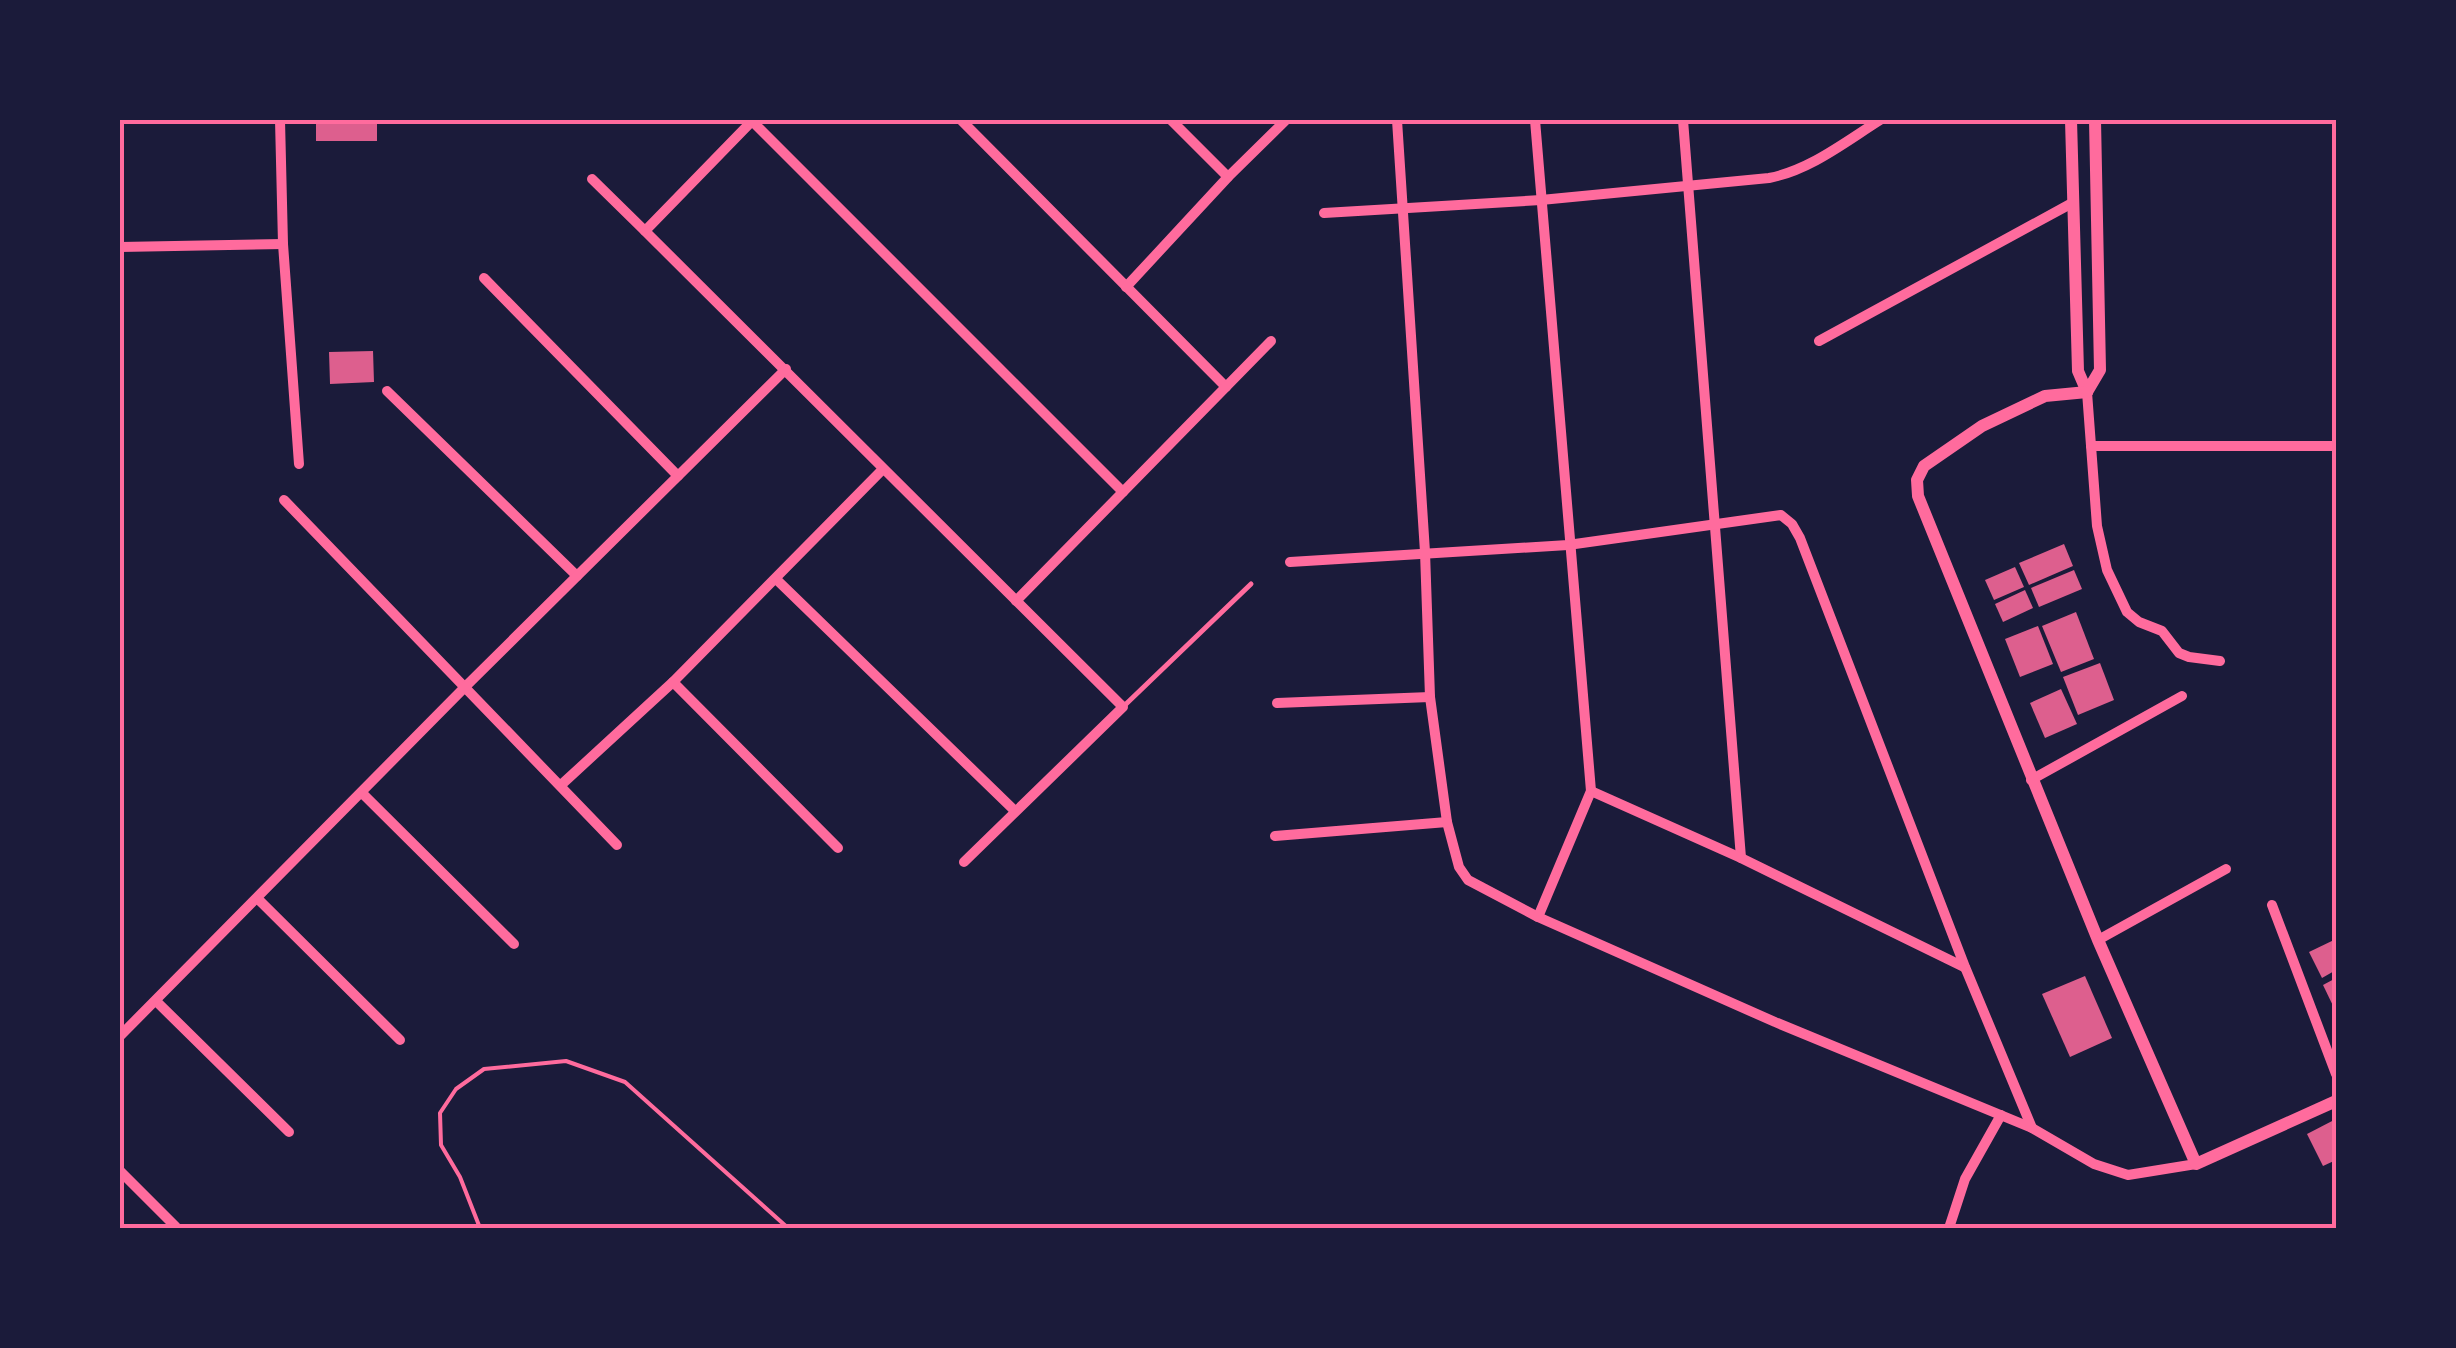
<svg xmlns="http://www.w3.org/2000/svg" width="2456" height="1348" font-family="Overpass,sans-serif">
<style>
.building{fill:#dd5f8e}
.lines{fill:none;stroke-linecap:round;stroke-linejoin:round}
.path{stroke:#ff6b9d;stroke-width:4}
.service{stroke:#ff6b9d;stroke-width:5}
.minor{stroke:#ff6b9d;stroke-width:10}
.tertiary{stroke:#ff6b9d;stroke-width:12}
.neatline{fill:none;stroke:#ff6b9d;stroke-width:4}
</style>
<rect width="100%" height="100%" fill="#1b1b3a"/>
<g class="building">
<rect x="316" y="120" width="61" height="21"/>
<polygon points="373,351 374,382 330,384 329,352"/>
<polygon points="2064,544 2073,566 2029,585 2019,563"/>
<polygon points="2015,567 2024,587 1994,600 1985,580"/>
<polygon points="2074,570 2082,589 2039,607 2031,588"/>
<polygon points="2025,590 2033,608 2003,622 1995,604"/>
<polygon points="2076,612 2094,659 2061,672 2042,626"/>
<polygon points="2038,626 2053,664 2020,677 2005,639"/>
<polygon points="2100,663 2114,700 2078,715 2063,677"/>
<polygon points="2061,689 2077,724 2045,738 2030,703"/>
<polygon points="2336,939 2336,970 2322,978 2309,952"/>
<polygon points="2085,976 2112,1038 2070,1057 2042,994"/>
<polygon points="2336,978 2336,1012 2323,985"/>
<polygon points="2336,1119 2336,1160 2323,1166 2307,1134"/>
</g>
<g class="lines">
<polyline class="path" points="480,1228 460,1177 441,1145 440,1113 456,1089 484,1069 566,1061 625,1082 788,1228"/>
<polyline class="service" points="1125,705 1251,584"/>
<g class="minor">
<polyline points="280,120 283,244 299,464"/>
<polyline points="961,120 1226,387"/>
<polyline points="1171,120 1228,177"/>
<polyline points="1397,120 1425,552 1430,697 1447,822 1459,867 1468,880 1538,917 1775,1022 2032,1128 2094,1164 2128,1175 2196,1164"/>
<polyline points="1535,120 1591,791 1538,917"/>
<polyline points="1683,120 1741,858"/>
<polyline points="752,121 1123,492"/>
<polyline points="592,179 645,231 753,120"/>
<path d="M1324 213 1541 200 1769 178C1810 170 1845 142 1880 120"/>
<polyline points="645,231 1123,707 964,862"/>
<polyline points="120,247 283,244"/>
<polyline points="484,278 678,476"/>
<polyline points="1126,287 1228,177 1286,120"/>
<polyline points="1819,341 2074,202"/>
<polyline points="387,391 577,576"/>
<polyline points="2087,392 2097,526 2107,570 2127,612 2139,622 2162,631 2179,653 2189,657 2220,661"/>
<polyline points="2091,446 2336,446"/>
<polyline points="284,500 617,845"/>
<polyline points="1290,562 1568,545 1781,515 1792,524 1800,538 1965,967 2032,1128"/>
<polyline points="776,579 1015,811"/>
<polyline points="1016,601 1271,341"/>
<polyline points="673,682 838,848"/>
<polyline points="1277,703 1430,697"/>
<polyline points="2031,780 2182,696"/>
<polyline points="561,785 673,682 883,469"/>
<polyline points="1591,791 1741,858 1964,967"/>
<polyline points="362,793 514,944"/>
<polyline points="1275,836 1447,822"/>
<polyline points="258,899 400,1040"/>
<polyline points="2272,905 2336,1074"/>
<polyline points="2098,940 2226,869"/>
<polyline points="156,1001 289,1132"/>
<polyline points="120,1036 465,687 786,369"/>
<polyline points="120,1171 176,1227"/>
<polyline points="1949,1228 1965,1179 2001,1115"/>
</g>
<g class="tertiary">
<polyline points="2071,120 2078,371 2087,392"/>
<polyline points="2087,392 2045,396 1982,426 1924,466 1917,480 1918,496 2098,940 2196,1164 2336,1101"/>
<polyline points="2087,392 2100,370 2095,120"/>
</g>
</g>
<rect width="2456" height="1348" fill="none" stroke="#1b1b3a" stroke-width="245"/>
<rect x="122" y="122" width="2212" height="1104" class="neatline"/>
</svg>
